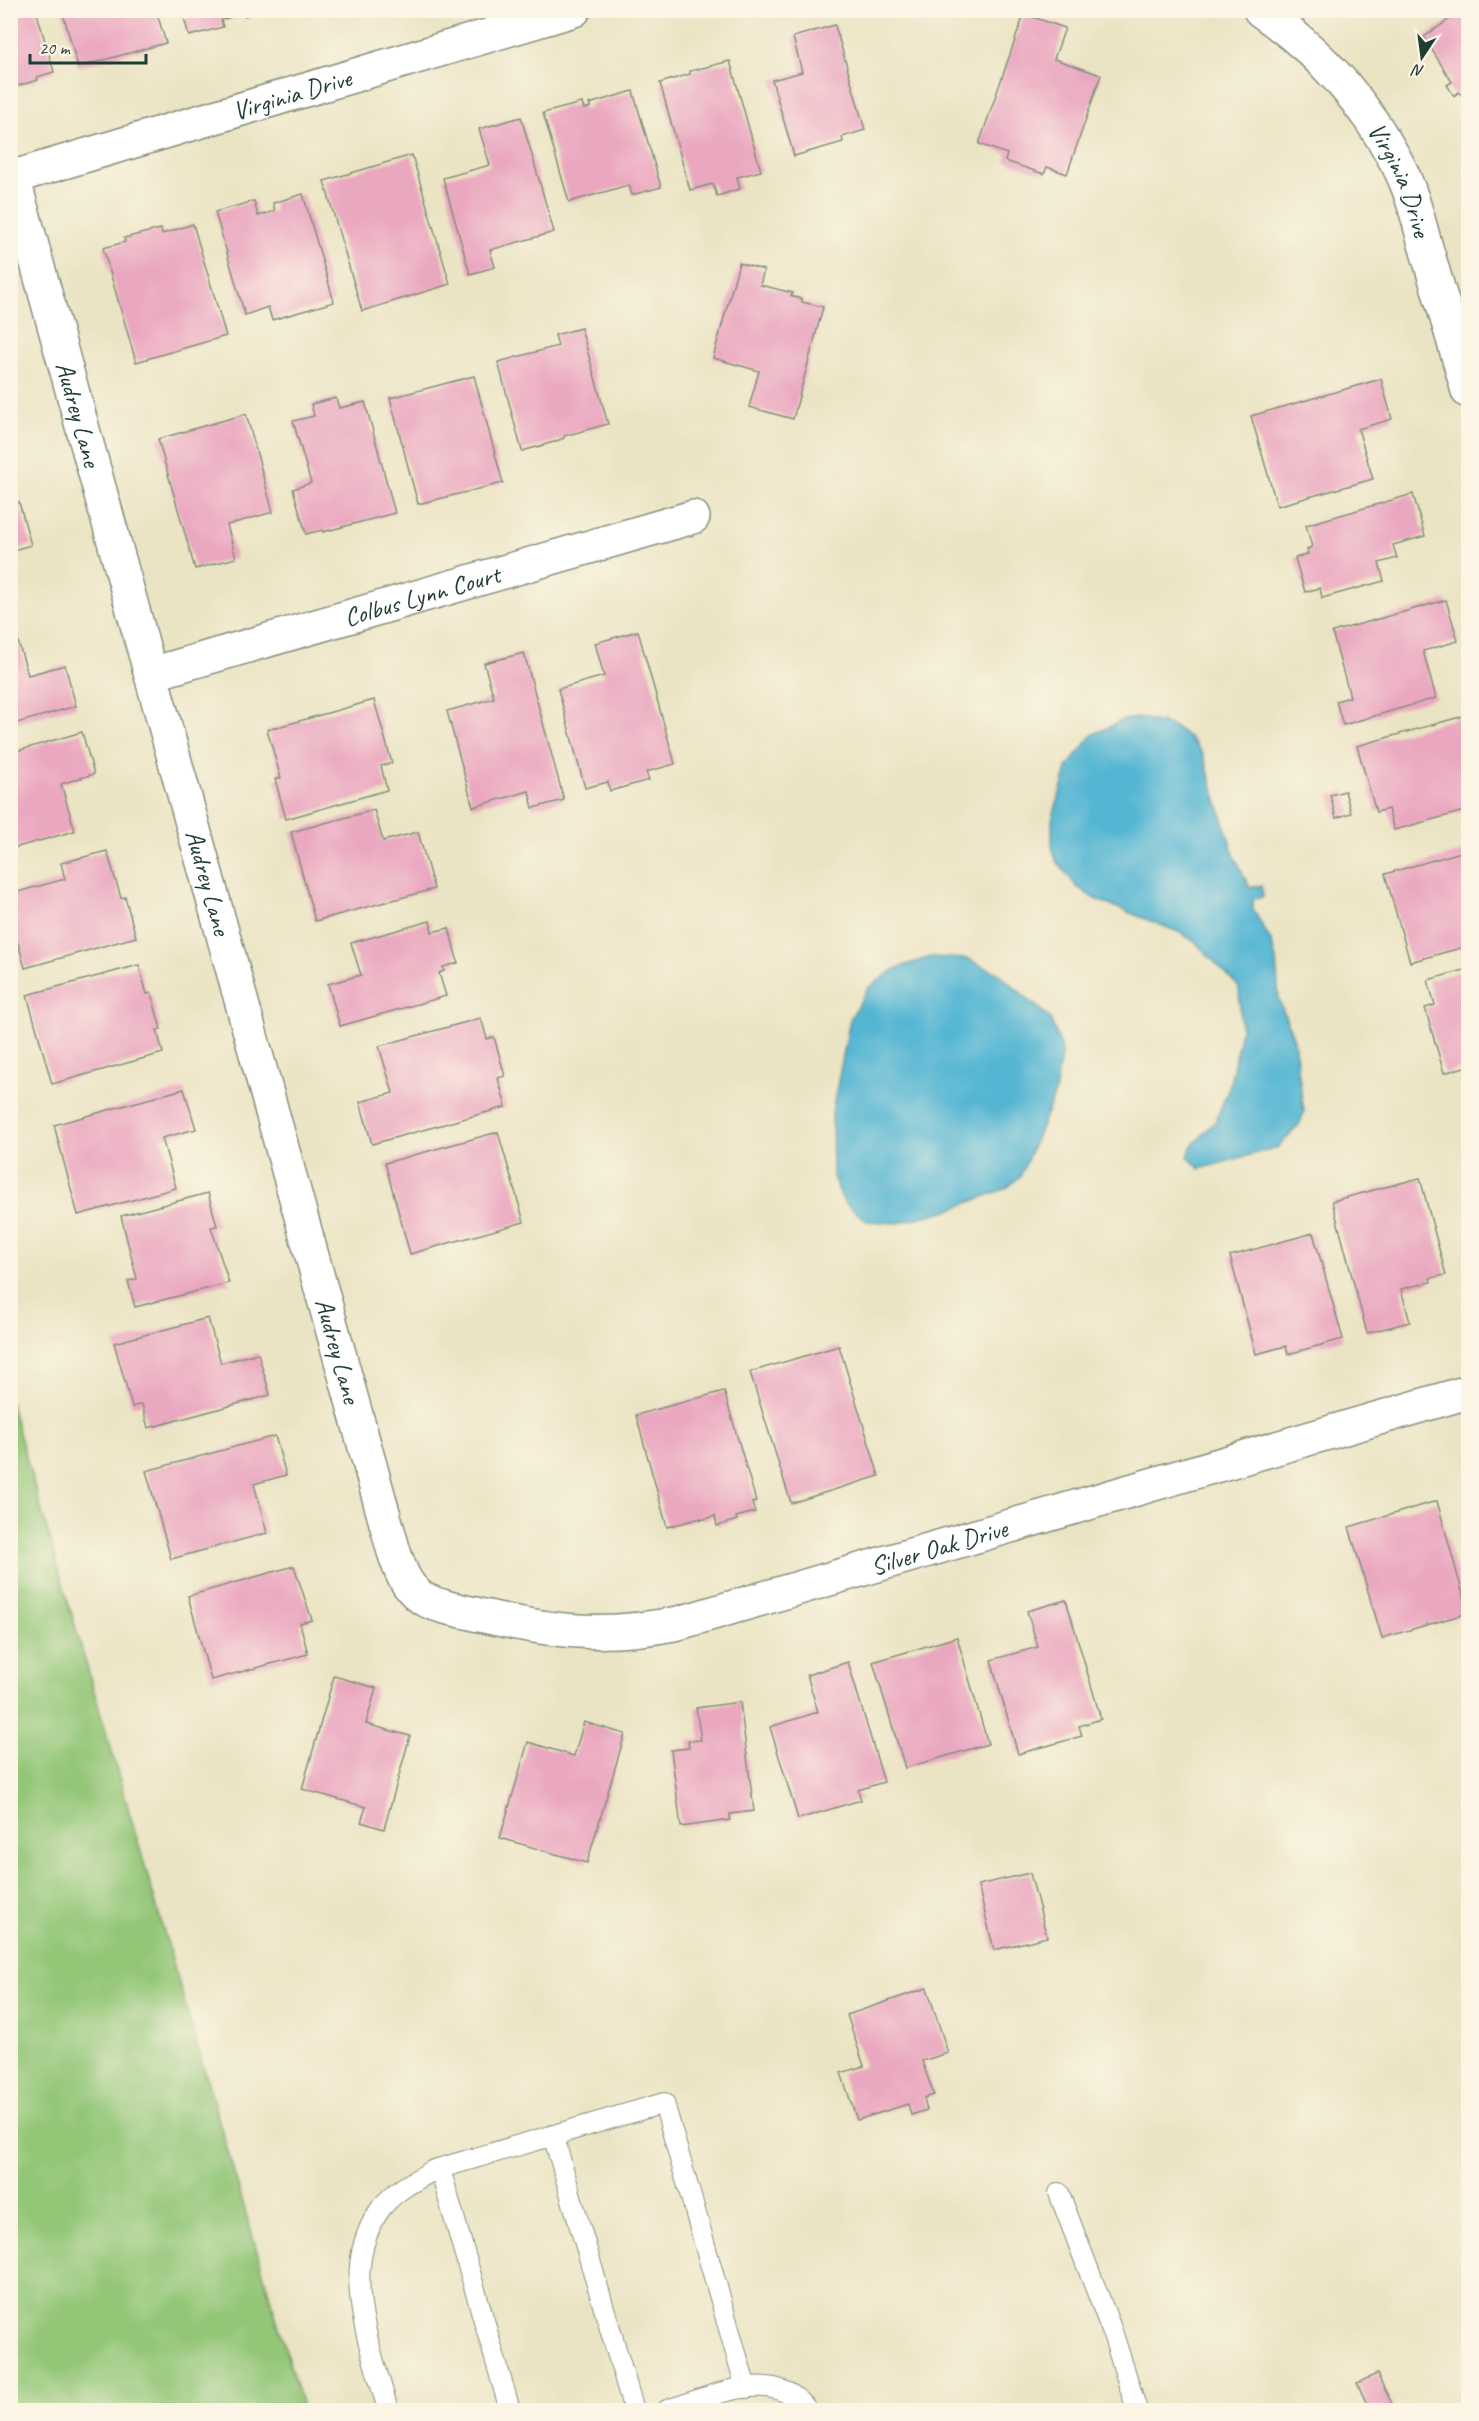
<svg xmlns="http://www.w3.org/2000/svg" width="1479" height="2421" font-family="Caveat,sans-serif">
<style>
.green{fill:#93c677;stroke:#598256;stroke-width:1.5}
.water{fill:#54b6d3;stroke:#3a7a84;stroke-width:1.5}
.building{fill:#eaa7c0}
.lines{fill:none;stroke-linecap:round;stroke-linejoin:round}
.lane-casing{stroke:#85907c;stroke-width:22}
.street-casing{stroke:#85907c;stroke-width:36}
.lane{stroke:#fff;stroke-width:20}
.street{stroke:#fff;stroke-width:33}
.labels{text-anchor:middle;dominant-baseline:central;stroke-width:4.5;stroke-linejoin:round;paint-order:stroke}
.street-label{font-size:26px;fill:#1f3d34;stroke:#fcf5e5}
</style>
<rect width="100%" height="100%" fill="#fcf5e5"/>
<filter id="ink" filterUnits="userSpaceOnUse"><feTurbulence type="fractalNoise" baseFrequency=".0167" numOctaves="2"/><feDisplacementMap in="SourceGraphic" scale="12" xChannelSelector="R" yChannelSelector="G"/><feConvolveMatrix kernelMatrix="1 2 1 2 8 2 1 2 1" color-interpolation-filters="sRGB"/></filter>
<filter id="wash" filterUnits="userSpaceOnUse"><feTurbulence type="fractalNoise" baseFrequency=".008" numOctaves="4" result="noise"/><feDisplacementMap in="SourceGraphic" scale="24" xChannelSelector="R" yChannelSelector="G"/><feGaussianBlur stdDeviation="1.35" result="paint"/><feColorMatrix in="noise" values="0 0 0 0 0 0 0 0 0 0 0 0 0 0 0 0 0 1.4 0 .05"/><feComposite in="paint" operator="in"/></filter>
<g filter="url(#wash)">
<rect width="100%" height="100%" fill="#ebe4c4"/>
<polygon class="green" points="10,1402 303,2410 11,2410"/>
<g class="water">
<path d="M1140 718C1170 723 1186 728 1203 755L1234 855 1250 888 1262 885 1263 897 1253 899V909L1271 941 1276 959 1279 1000 1294 1040 1304 1112 1299 1125 1278 1147 1200 1169 1188 1157 1191 1147 1215 1122 1229 1088 1241 1030 1239 987 1195 942 1181 933 1095 899 1077 887 1056 860 1052 847V820L1068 766 1092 735 1123 720Z"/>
<polygon points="931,957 968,959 999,974 1050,1018 1062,1049 1055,1093 1021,1175 1007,1188 949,1210 898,1223 867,1221 844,1202 833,1177 832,1113 850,1019 868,988 897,968"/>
</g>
<g id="blocks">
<g class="building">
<polygon points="10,10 36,10 54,72 37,77 38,80 10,88"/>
<polygon points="62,10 156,10 166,43 78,67"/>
<polygon points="182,10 260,10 260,11 245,16 245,13 221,20 223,27 189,36"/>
<polygon points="1463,10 1468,10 1468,102 1459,92 1454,96 1447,85 1452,82 1424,37"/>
<polygon points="1024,14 1065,28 1054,59 1101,75 1067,174 1047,167 1044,174 1005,161 1007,154 979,144"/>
<polygon points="835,25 865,130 842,137 843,142 794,156 772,80 802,72 793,37"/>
<polygon points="730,61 761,171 737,177 740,189 717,196 713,184 690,190 660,83 690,74 690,71"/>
<polygon points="633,91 661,187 632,195 629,185 569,202 543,113 582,103 584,109 591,107 589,104"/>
<polygon points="521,117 554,232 490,250 495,267 470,274 443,178 490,165 479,129"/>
<polygon points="412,155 450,284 362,311 324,181"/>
<polygon points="303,194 334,302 272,320 268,307 245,315 215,212 254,201 258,216 275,211 273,203"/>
<polygon points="193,224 226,336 136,362 103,248 125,242 124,238 144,233 161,229 162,234"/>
<polygon points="739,263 764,270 760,285 793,293 791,296 802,299 802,302 823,307 793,419 749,407 759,371 713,358"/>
<polygon points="581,328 608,424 564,436 564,438 554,442 522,451 498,362 558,346 555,335"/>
<polygon points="474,376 503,483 418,504 390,398"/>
<polygon points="1381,379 1392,419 1358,429 1373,479 1277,506 1251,416"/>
<polygon points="336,398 339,408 365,402 395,513 323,532 322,530 306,534 293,489 311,483 293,421 314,416 311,404"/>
<polygon points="246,414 273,512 227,525 236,558 195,569 158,439"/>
<polygon points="1413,494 1425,536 1393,545 1397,558 1379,563 1384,581 1322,598 1320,588 1305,592 1295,558 1308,554 1307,549 1312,547 1306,525"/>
<polygon points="19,502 31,545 10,551 10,505"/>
<polygon points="1446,600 1458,641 1423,651 1436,698 1343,725 1336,701 1350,697 1332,632"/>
<polygon points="14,628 28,675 65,665 76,706 10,725 10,629"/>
<polygon points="638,631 675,764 646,772 649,780 610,791 608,782 585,788 558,689 604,676 595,643"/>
<polygon points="524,653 564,800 533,808 529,791 473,807 447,711 494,698 484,663"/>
<polygon points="374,700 392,763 381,766 387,790 286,819 275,779 281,778 267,730"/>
<polygon points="1467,715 1468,721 1468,810 1394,830 1388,809 1376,812 1357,746"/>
<polygon points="82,732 94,774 61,784 75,831 10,849 10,753"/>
<polygon points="1345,791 1351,813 1336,818 1330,795"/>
<polygon points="374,810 383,841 418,832 434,889 315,921 291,832"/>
<polygon points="1468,850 1468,946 1410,962 1385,874"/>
<polygon points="107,851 121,898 125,897 136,937 25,968 18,943 10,945 10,894 65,879 61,863"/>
<polygon points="430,921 432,932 449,928 458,963 443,967 444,971 439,973 446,996 340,1026 328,984 361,975 351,943"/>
<polygon points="139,965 147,994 151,993 161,1029 157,1030 163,1053 52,1084 27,995"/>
<polygon points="1468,969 1468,1066 1444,1073 1425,1008 1435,1005 1428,980"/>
<polygon points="481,1018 487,1039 494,1037 505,1076 498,1078 506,1107 372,1144 360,1102 393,1093 379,1046"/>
<polygon points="184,1089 196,1129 162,1138 176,1188 78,1215 54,1125"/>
<polygon points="498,1132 524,1222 410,1254 385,1163"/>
<polygon points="1420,1178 1446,1275 1430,1278 1431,1282 1401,1289 1410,1322 1367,1333 1332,1201"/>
<polygon points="208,1193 217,1226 211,1227 229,1283 135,1307 128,1281 137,1279 121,1216"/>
<polygon points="1313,1233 1343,1339 1288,1354 1286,1346 1256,1354 1230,1256"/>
<polygon points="208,1318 221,1363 258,1353 270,1395 148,1428 142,1404 132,1407 114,1343"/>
<polygon points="839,1346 879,1476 791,1503 750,1372"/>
<polygon points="724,1391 756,1501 752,1503 755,1512 736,1517 737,1520 717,1526 715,1516 701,1520 701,1518 667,1527 636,1415"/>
<polygon points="275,1436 286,1475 254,1484 267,1533 171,1559 146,1471"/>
<polygon points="1437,1501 1468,1613 1382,1638 1349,1527"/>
<polygon points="294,1566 312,1620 300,1623 308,1654 211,1680 188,1596"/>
<polygon points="1066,1600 1101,1719 1079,1726 1082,1736 1018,1754 991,1660 1038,1647 1027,1611"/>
<polygon points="957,1637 988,1744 905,1768 873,1662"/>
<polygon points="848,1662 884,1782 858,1790 861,1800 798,1819 770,1727 818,1712 807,1675"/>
<polygon points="334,1676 376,1688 366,1724 410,1736 384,1829 361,1822 366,1807 302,1789"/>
<polygon points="740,1702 754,1811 730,1814 730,1820 681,1827 671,1750 689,1748 688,1741 701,1740 696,1708"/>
<polygon points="584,1722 625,1734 587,1863 500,1838 528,1742 574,1756"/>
<polygon points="1030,1873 1047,1937 994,1950 978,1885"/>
<polygon points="927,1988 948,2053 922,2061 934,2095 924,2098 927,2110 911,2115 908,2104 857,2120 841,2073 864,2066 847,2015"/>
<polygon points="1377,2374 1395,2410 1370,2410 1357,2383"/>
</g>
</g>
</g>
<g filter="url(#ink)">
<use href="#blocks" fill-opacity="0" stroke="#85907c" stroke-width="1.5"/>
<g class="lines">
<g class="lane-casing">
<g id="lane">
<polyline points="553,2135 634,2410"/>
<polyline points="440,2169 510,2410"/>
<polyline points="1059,2193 1112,2331 1137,2410"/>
<path d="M388 2410C371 2347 338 2272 379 2211 392 2192 414 2181 434 2170L664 2103 746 2388"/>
<path d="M667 2410C708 2398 775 2364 807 2410"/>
</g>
</g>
<g class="street-casing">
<g id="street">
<path id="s1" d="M1260 10C1321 53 1363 99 1398 165 1412 191 1419 223 1427 251 1441 298 1455 345 1468 391"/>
<path id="s2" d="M13 177 394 1552C400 1570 406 1587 422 1598 439 1608 461 1610 479 1615 553 1632 604 1638 679 1623L1468 1392"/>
<path id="s3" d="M10 178 574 10"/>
<path id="s4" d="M151 674 693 517"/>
</g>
</g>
<use href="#lane" class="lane"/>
<use href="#street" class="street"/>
</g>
</g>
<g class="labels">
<g class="street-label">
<text stroke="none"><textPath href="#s3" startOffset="294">Virginia Drive</textPath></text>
<text stroke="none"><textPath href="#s1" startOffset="224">Virginia Drive</textPath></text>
<text stroke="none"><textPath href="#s2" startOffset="246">Audrey Lane</textPath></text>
<text stroke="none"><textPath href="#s4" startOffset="282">Colbus Lynn Court</textPath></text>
<text stroke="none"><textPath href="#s2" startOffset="732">Audrey Lane</textPath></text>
<text stroke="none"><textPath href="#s2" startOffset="1218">Audrey Lane</textPath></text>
<text stroke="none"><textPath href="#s2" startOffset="2014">Silver Oak Drive</textPath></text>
</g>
</g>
<rect width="1479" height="2421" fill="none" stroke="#fcf5e5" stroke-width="36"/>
<g transform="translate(1422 57) rotate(193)" stroke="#fcf5e5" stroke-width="4.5" paint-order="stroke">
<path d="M0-4.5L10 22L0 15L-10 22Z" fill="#1f3d34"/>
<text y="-9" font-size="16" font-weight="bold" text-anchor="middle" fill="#1f3d34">N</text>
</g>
<path d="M30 54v9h116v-9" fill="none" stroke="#1f3d34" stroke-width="3"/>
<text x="39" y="54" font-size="18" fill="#1f3d34" stroke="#fcf5e5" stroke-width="4.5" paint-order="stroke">20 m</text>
</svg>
